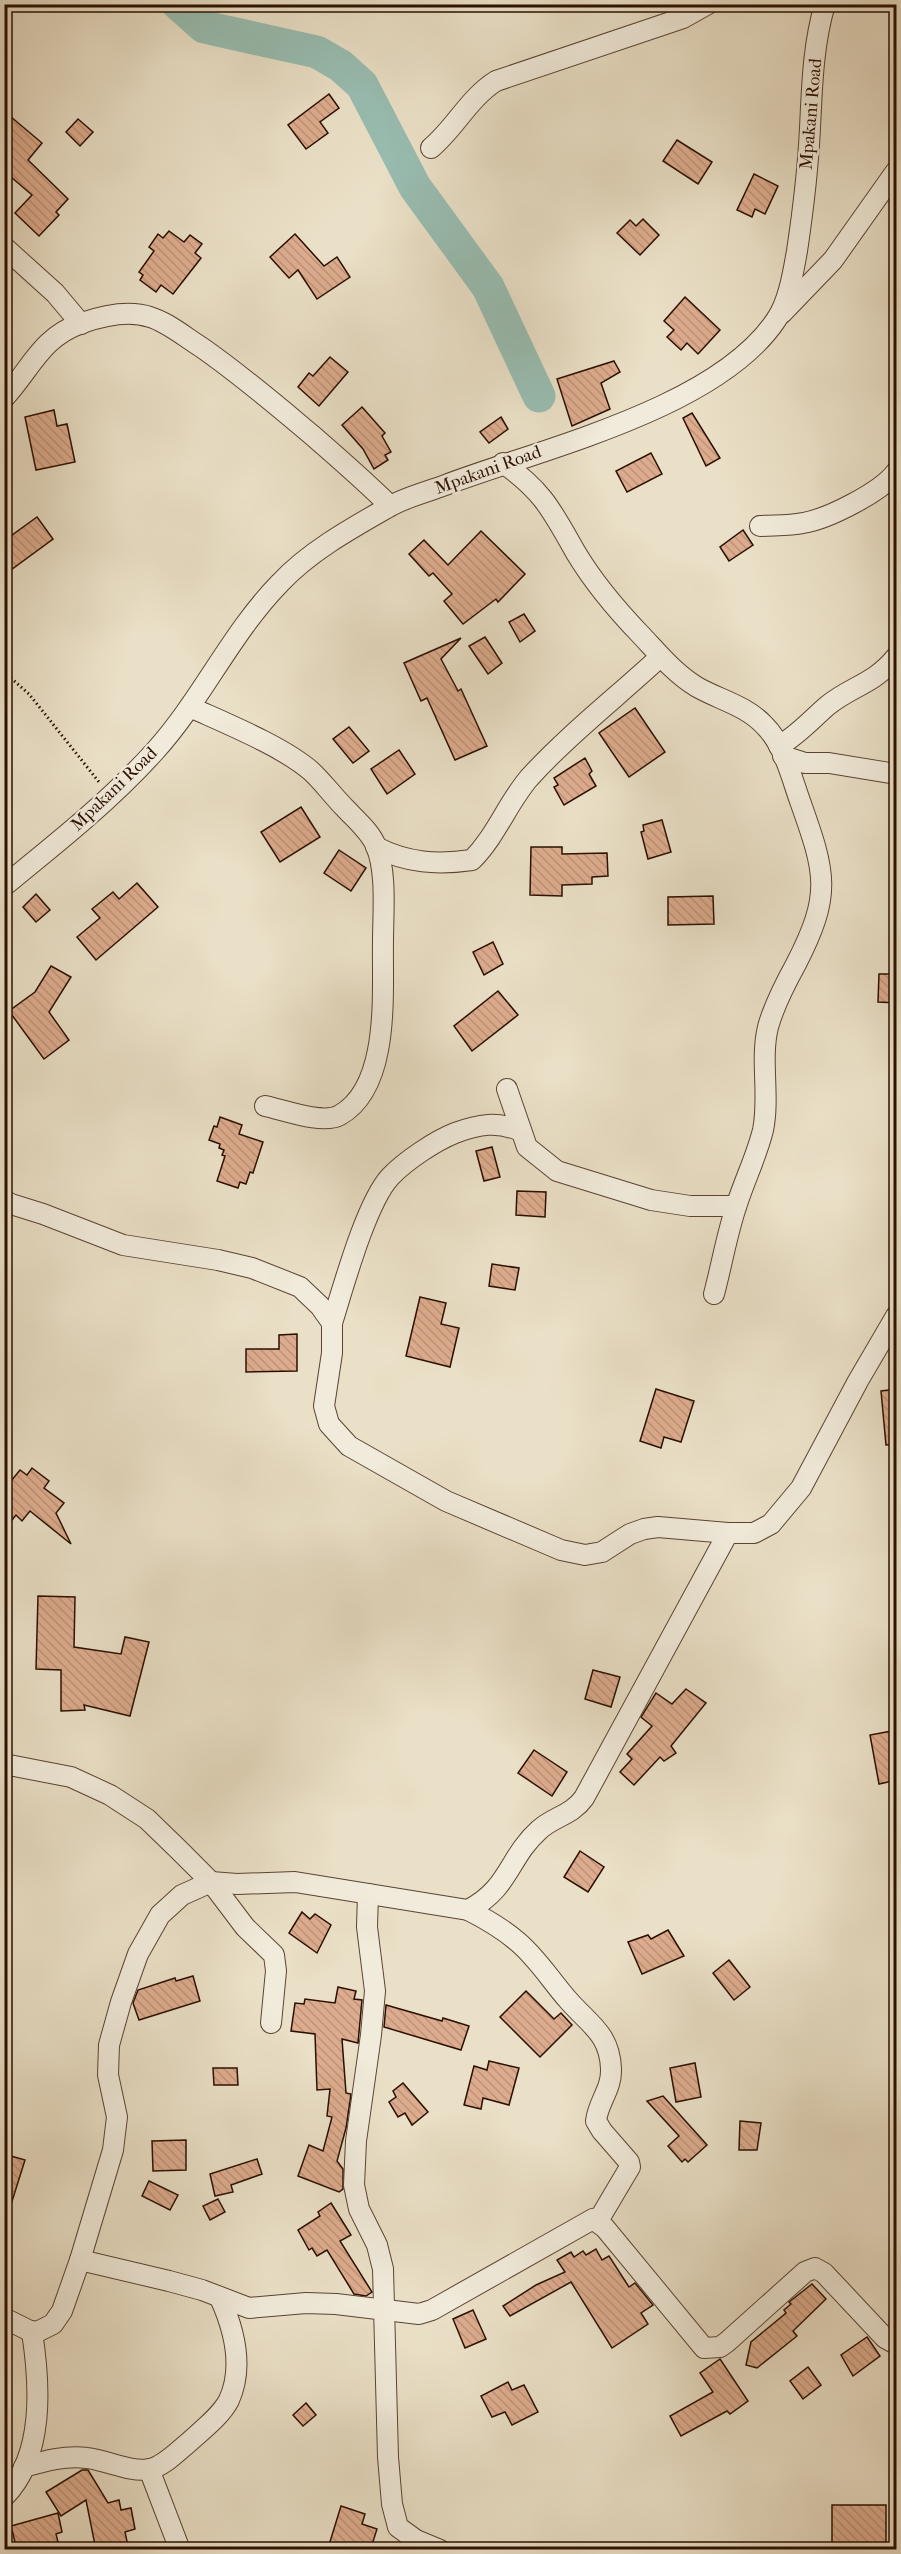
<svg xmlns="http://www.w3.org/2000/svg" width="901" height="2554" font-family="'IM FELL French Canon',serif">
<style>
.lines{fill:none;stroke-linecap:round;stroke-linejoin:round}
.river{stroke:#98bdb1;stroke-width:33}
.building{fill:url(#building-back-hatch);stroke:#2a0f00;stroke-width:1.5}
.minor-casing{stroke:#5a4332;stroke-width:22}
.path{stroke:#2a0f00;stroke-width:3;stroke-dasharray:1.5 3;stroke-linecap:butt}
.minor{stroke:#f1ebdb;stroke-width:20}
.labels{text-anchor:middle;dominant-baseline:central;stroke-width:4.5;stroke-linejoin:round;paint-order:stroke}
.street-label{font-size:18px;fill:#2a0f00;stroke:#f1ebdb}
</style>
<defs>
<pattern id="building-back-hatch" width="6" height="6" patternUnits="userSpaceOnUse" patternTransform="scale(1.5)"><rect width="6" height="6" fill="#ddac8e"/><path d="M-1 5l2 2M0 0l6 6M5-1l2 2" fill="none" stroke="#be9379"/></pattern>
</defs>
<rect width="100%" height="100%" fill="#eae0c7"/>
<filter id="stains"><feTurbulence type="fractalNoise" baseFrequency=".00333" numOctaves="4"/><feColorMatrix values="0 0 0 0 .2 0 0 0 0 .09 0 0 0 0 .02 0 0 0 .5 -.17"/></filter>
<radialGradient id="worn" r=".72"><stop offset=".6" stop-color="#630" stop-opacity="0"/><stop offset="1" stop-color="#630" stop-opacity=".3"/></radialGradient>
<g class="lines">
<polyline class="river" points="178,4 204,27 317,52 341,66 362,85 415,187 488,287 539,396"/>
</g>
<g class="building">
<polygon points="329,94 339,108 320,122 328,133 306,149 288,125"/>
<polygon points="4,111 42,143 28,160 68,199 56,212 59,215 39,236 15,213 32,195 4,171"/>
<polygon points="78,119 93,132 80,146 66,132"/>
<polygon points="677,140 712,162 698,184 663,161"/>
<polygon points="754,174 778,186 765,214 755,209 752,217 737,210"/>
<polygon points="643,219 659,235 640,255 617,233 630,220 636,226"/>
<polygon points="169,231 184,242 190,235 202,244 195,253 201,258 173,294 161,285 156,292 140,280 143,275 139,272 154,251 149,247 158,234 163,238"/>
<polygon points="295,234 324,266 337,257 350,277 317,299 298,270 289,278 270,257"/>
<polygon points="685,297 720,330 698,354 687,343 681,350 667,337 674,330 664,321"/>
<polygon points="330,357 348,372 319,406 298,387 309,373 313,376"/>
<polygon points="614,361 620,372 601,383 610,409 572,426 557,379"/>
<polygon points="362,407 385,433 382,436 391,452 385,455 388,460 374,469 363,449 342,425"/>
<polygon points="54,410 57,426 67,424 75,462 36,470 25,417"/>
<polygon points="692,413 720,458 706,466 683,418"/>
<polygon points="501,417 508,429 489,443 480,432"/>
<polygon points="651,453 662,474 627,492 616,471"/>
<polygon points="37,517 53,539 4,575 4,541"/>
<polygon points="743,530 753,545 729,561 720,547"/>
<polygon points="481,531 525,574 498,602 496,599 463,624 444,601 452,594 433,573 429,576 409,554 424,540 448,565"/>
<polygon points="524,614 535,631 520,642 509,622"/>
<polygon points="485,637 502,663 488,674 469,646"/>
<polygon points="461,638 441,659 458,691 461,689 487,746 455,760 427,698 421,701 404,663"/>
<polygon points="635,708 665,752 629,777 599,733"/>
<polygon points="349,727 369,751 353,763 333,739"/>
<polygon points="399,750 415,774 387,794 371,769"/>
<polygon points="585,758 592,771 589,774 596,786 564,805 554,787 558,785 554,778"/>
<polygon points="301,807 320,837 280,862 261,832"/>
<polygon points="662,820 671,852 648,859 641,832 644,831 643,825"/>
<polygon points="531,847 562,847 562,854 607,853 608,876 592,877 592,884 562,885 562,896 530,895"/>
<polygon points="339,850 366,868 351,891 324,873"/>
<polygon points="137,883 158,907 96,960 77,937 100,918 92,909 113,892 119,899"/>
<polygon points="36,894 50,910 36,922 23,907"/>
<polygon points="713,896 714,924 668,925 668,897"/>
<polygon points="493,942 503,964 484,975 473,952"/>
<polygon points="51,966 71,977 49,1012 69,1040 44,1059 9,1011 35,992"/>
<polygon points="879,974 897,974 897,1003 878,1002"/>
<polygon points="498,991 518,1015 472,1051 454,1026"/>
<polygon points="220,1117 242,1125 239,1134 263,1142 253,1173 250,1172 246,1184 240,1182 238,1188 217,1181 225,1156 222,1155 224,1150 219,1148 220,1144 209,1140 214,1126 217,1127"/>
<polygon points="492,1147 500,1177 484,1181 476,1151"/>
<polygon points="517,1191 546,1192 545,1217 516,1215"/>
<polygon points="492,1264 519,1268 515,1290 489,1286"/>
<polygon points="420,1297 446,1303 441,1324 459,1328 450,1367 406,1356"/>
<polygon points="297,1334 297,1371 246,1372 246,1349 279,1349 279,1335"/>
<polygon points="656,1389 694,1401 681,1442 664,1437 661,1448 640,1441"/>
<polygon points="897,1389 897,1444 886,1445 881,1391"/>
<polygon points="32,1468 49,1481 44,1488 64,1503 56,1513 71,1544 30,1511 22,1521 16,1515 4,1530 4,1475 11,1481 20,1470 27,1475"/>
<polygon points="38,1596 75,1597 74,1647 121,1654 125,1637 149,1642 130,1716 84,1705 85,1710 61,1711 61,1670 36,1669"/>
<polygon points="593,1670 620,1677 611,1707 585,1699"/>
<polygon points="686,1689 706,1703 671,1746 676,1753 664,1761 660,1757 634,1785 620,1772 632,1759 627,1754 652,1726 641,1717 656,1693 672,1704"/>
<polygon points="897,1730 897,1780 879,1784 870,1735"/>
<polygon points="534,1750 567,1772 552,1796 518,1773"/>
<polygon points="580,1851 604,1867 588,1892 564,1877"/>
<polygon points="302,1912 310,1919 315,1914 331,1925 317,1953 289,1933"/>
<polygon points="668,1930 684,1956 642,1974 628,1942 648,1935 651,1939"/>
<polygon points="729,1960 750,1987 734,2000 713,1973"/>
<polygon points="193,1976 200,2001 139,2020 133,2003 138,1990 175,1978 176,1981"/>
<polygon points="338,1987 356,1991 354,1999 362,2000 358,2043 342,2039 346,2093 351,2094 346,2128 337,2161 343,2169 343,2189 339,2192 298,2176 309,2145 323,2151 332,2117 327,2116 330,2089 317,2090 315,2034 291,2031 295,2003 304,2004 305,1999 335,2003"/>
<polygon points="526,1991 554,2019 561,2013 572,2025 540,2057 500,2017"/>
<polygon points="386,2005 442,2021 443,2018 469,2026 461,2050 384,2027"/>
<polygon points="489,2061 519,2068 509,2105 483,2098 481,2109 464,2105 474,2066 487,2070"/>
<polygon points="695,2063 701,2097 676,2102 670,2068"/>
<polygon points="213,2068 237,2068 238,2085 214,2085"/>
<polygon points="403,2083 428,2112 412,2125 405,2113 398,2117 389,2102 396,2097 393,2091"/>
<polygon points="663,2096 707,2145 688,2162 685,2159 682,2162 668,2146 679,2136 647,2101"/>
<polygon points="740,2121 761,2123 757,2150 739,2150"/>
<polygon points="186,2140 186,2170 153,2171 152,2141"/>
<polygon points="4,2154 25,2160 8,2214 4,2214"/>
<polygon points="257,2159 262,2174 231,2185 233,2192 215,2196 210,2174"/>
<polygon points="149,2181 178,2195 170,2210 142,2196"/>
<polygon points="218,2199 225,2212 210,2220 203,2206"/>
<polygon points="331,2203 351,2235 340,2241 372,2292 366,2296 354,2294 327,2250 317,2256 312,2248 309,2250 298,2230 320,2216 318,2212"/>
<polygon points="596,2249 602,2260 609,2256 629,2287 635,2283 653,2305 641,2313 648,2324 612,2348 571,2282 510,2316 503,2306 536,2285 565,2272 557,2260 571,2252 574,2257 583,2251 586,2255"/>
<polygon points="812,2284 826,2299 793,2331 797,2336 757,2368 746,2365 751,2342 786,2313 784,2310 791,2304 789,2302"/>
<polygon points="473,2310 486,2339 465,2348 453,2319"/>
<polygon points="867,2337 880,2356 853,2376 841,2355"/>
<polygon points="720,2359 748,2401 730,2414 727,2411 681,2436 670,2416 713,2392 700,2373"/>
<polygon points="808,2367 821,2385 803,2399 790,2381"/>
<polygon points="508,2382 512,2390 524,2385 538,2412 512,2425 505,2412 492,2417 481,2396"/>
<polygon points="306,2403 316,2415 303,2426 293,2415"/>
<polygon points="82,2470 88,2470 108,2503 119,2500 121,2510 131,2508 135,2529 125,2532 128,2546 96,2550 86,2500 61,2516 46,2492"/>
<rect x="832" y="2505" width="54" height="42"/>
<polygon points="341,2506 365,2514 362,2524 377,2529 371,2548 355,2543 353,2550 341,2550 329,2545"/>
<polygon points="58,2513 62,2532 56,2534 58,2542 55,2543 57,2550 17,2550 11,2526"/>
</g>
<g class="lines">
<g class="minor-casing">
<g id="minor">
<path d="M431 148C455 128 469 98 496 81L683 18 708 4"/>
<polyline points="4,247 55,293 81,324"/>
<polyline points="782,313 833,260 896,171"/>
<path d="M4 398C31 369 41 337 82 323 102 316 129 310 150 317 167 322 185 337 201 347 240 374 275 404 312 435 338 458 365 481 390 506"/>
<path d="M503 463C544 492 552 511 576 553 594 583 616 609 640 634 658 653 675 674 697 687 720 700 747 706 765 726 784 745 791 776 800 801 826 874 832 894 796 964 785 984 774 1005 768 1027 760 1060 770 1096 763 1130 757 1155 745 1179 737 1204 727 1233 722 1264 714 1294"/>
<path d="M760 526C774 525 789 526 803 523 828 519 881 492 896 472"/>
<path d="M190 707C225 723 282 746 311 771 323 782 333 796 345 808 355 819 370 831 376 846 387 871 383 914 383 941 382 991 391 1086 340 1115 323 1125 284 1110 265 1106"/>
<path d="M779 746C798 735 811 720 827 706 853 685 873 685 896 657"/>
<polyline points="783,756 805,763 829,763 896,774"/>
<path d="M376 847C407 863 437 865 472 860 496 836 507 804 529 778 568 735 618 696 660 657"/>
<path d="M4 886C57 843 110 801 155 751 202 699 231 633 280 583 309 552 350 529 387 508 405 497 428 492 448 484 544 448 717 408 776 320 789 301 793 273 797 251 803 211 808 169 810 128 812 87 813 44 825 4"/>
<polyline points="507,1089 527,1147 557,1171 651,1200 690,1206 736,1206"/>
<polyline points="4,1200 11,1204 43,1214 123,1245 218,1260 252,1268 300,1287 320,1306 332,1323 332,1353 324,1406 329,1424 349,1446 446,1501 561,1550 585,1555 602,1552 630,1534 644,1529 658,1527 728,1533 754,1533 771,1524 801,1488 858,1381 896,1316"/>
<path d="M332 1323C343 1288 366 1203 390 1177 405 1161 435 1141 455 1133 479 1124 497 1121 521 1131"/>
<polyline points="4,1764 71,1777 110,1795 147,1819 179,1850 211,1882 245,1927 274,1955 276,1971 271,2023"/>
<polyline points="368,1894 367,1927 375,1991 371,2035 356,2141 354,2185 359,2209 377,2245 383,2269 388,2457 392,2504 398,2527 416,2540 440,2550"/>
<path d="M468 1910C510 1888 508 1858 539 1830 554 1816 571 1816 584 1798L728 1533"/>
<polyline points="80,2260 169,2281 202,2290 249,2308 306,2303 336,2304 419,2314 432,2310 593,2219 605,2228 704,2348 720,2347 727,2342 805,2272 815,2268 824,2273 885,2338 896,2344"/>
<path d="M4 2318 32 2332 39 2331 53 2324 62 2311 80 2260 113 2150 117 2117 108 2075 109 2045 121 2002 138 1954 160 1915 182 1895 211 1882 237 1884 295 1882 468 1910C486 1919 503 1929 518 1942 538 1959 552 1982 569 2001 589 2024 610 2034 611 2069 612 2089 598 2102 596 2121L602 2131 629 2162 630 2167 598 2221"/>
<path d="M24 2467C44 2461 66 2455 87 2458 107 2460 130 2473 150 2469 164 2466 177 2452 188 2443 201 2431 221 2416 229 2400 244 2367 234 2329 220 2298"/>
<polyline points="149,2469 180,2550"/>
<path d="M4 2497C45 2456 40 2384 32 2332"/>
</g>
</g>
<polyline class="path" points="4,672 29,694 99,782"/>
<use href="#minor" class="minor"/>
</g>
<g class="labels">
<g class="street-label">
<text transform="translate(811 114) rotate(-85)">Mpakani Road</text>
<text transform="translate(488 470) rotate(-20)">Mpakani Road</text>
<text transform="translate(114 789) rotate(-44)">Mpakani Road</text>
</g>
</g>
<rect width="901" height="2554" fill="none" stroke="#eae0c7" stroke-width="24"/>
<rect x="6" y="6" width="889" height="2542" fill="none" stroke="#2a0f00" stroke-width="3"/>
<rect x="12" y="12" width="877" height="2530" fill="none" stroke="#2a0f00" stroke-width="1.5"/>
<rect width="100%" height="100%" filter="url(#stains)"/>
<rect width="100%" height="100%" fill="url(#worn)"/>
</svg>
